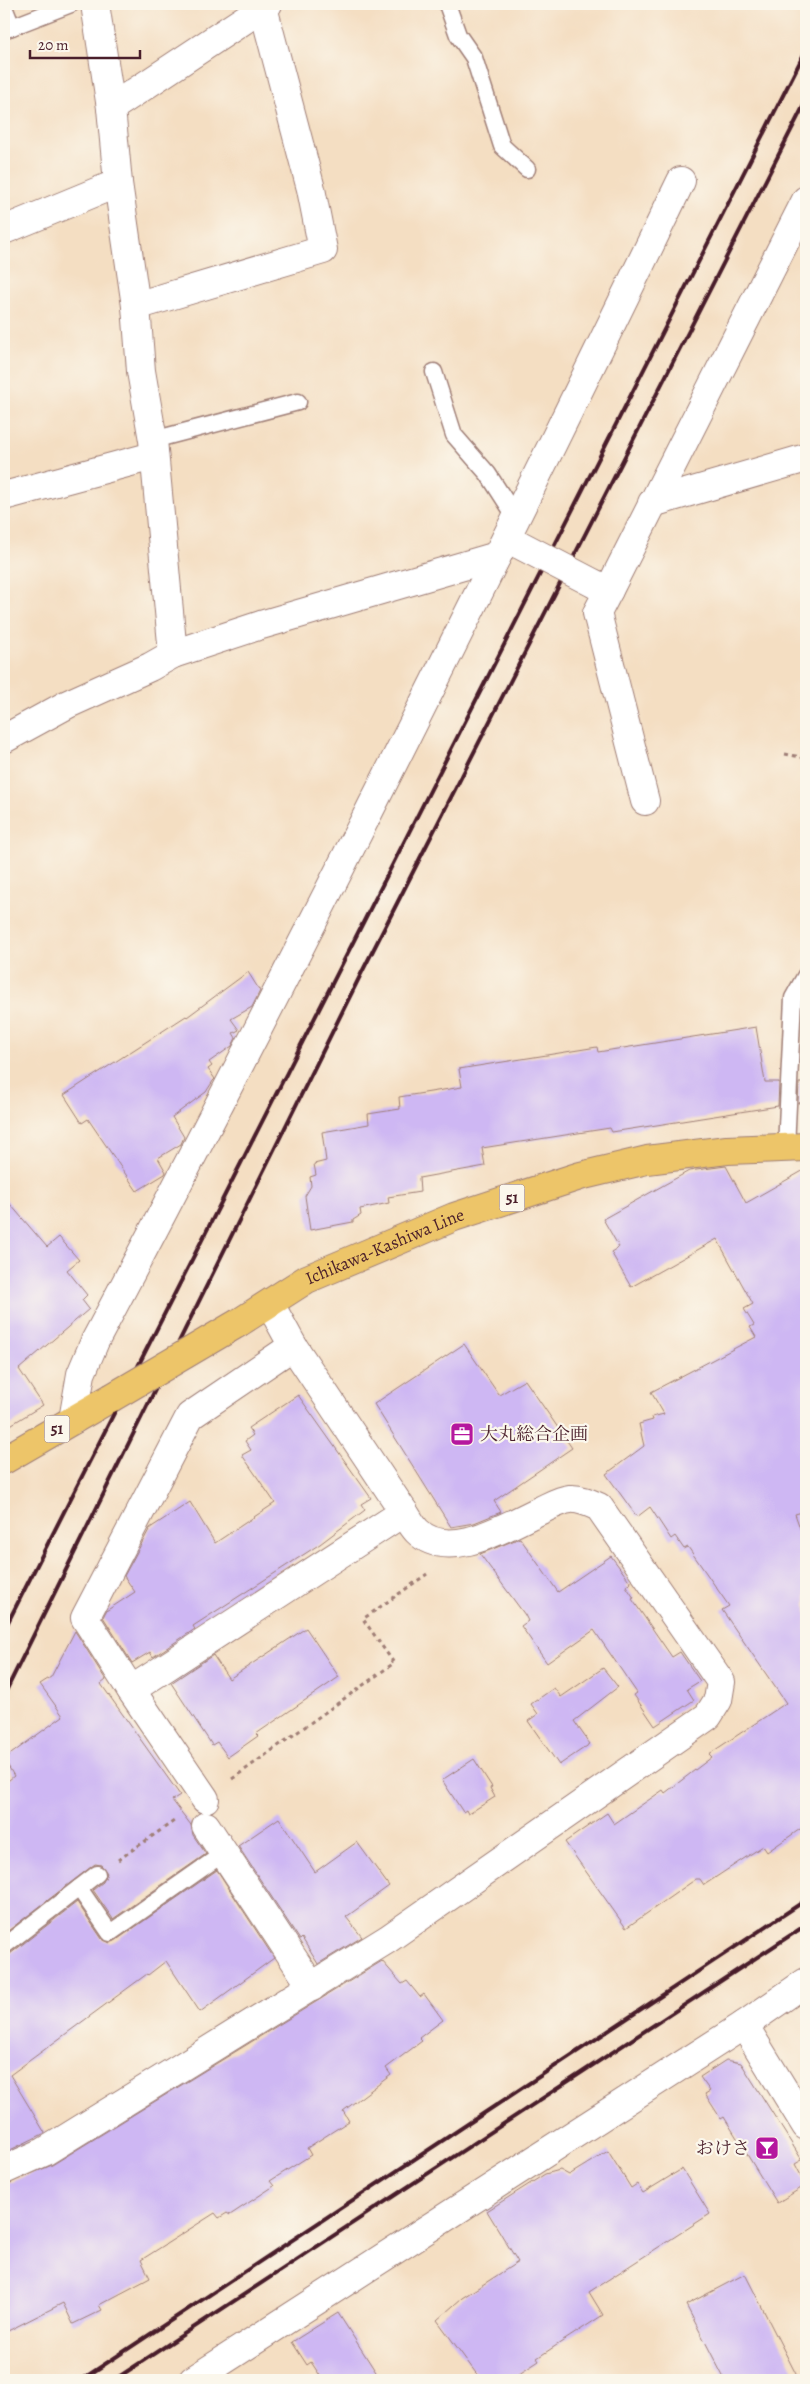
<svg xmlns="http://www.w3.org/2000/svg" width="810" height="2384" font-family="Alegreya,'Noto Serif JP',serif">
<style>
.building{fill:#ceb7f3}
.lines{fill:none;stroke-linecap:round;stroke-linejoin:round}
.lane-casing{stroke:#9f7e76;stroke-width:19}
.street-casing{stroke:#9f7e76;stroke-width:30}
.primary-casing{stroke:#9f7e76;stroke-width:30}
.path{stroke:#9f7e76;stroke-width:3;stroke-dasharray:4 4;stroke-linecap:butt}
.lane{stroke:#fff;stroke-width:16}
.street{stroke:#fff;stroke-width:28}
.primary{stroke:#edc569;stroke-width:28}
.rail{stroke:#4a1f2b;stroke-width:4}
.street-bridge-casing{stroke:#9f7e76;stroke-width:30;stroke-linecap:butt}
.primary-bridge-casing{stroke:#9f7e76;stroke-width:30;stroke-linecap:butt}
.street-bridge{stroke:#fff;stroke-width:28}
.primary-bridge{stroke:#edc569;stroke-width:28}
.labels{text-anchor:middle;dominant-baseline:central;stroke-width:4.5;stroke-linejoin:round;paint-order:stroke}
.shield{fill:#fbf7ec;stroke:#7f6065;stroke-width:1}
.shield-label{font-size:16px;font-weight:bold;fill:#4a1f2b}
.street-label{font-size:18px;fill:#4a1f2b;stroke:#fbf7ec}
.poi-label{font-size:18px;fill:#4a1f2b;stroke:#fbf7ec;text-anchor:start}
</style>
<rect width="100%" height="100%" fill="#fbf7ec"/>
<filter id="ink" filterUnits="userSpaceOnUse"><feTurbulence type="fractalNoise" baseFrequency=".02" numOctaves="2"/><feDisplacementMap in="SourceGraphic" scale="10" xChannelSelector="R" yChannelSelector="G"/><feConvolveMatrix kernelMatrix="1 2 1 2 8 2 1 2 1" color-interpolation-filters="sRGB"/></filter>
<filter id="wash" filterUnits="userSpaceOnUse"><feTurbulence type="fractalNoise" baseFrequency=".0096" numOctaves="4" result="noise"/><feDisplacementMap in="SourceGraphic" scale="20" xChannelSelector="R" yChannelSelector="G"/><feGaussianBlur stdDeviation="1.12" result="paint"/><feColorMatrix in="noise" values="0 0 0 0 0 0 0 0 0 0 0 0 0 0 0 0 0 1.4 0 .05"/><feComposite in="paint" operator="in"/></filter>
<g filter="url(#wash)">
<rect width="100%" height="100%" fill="#f4dec2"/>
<g id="blocks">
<g class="building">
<polygon points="248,972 260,991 252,1007 231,1019 239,1030 233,1033 236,1038 232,1046 209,1062 212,1066 208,1069 215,1079 213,1081 206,1092 172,1117 184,1137 181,1144 158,1158 166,1172 165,1174 137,1191 88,1119 82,1123 64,1095 186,1016 187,1017"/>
<polygon points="756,1027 765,1082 779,1082 778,1106 612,1132 610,1128 482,1148 485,1166 419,1178 420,1192 388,1197 389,1203 360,1209 361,1215 353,1220 353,1222 310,1230 305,1196 311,1186 310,1177 316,1175 314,1164 326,1161 322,1132 369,1124 368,1114 400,1109 399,1097 462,1087 459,1069 597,1047 598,1052"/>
<polygon points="799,1083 806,1083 806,1102 798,1103"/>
<polygon points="726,1166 746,1203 806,1169 806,1511 795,1514 806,1545 806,1825 767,1852 763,1846 704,1885 700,1879 696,1879 626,1928 565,1842 607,1813 614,1824 663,1790 665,1793 712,1757 709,1754 786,1703 722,1610 729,1606 688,1547 684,1549 675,1536 671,1539 650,1507 637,1517 606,1474 644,1446 639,1424 653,1420 652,1417 664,1414 651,1392 756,1337 750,1327 754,1325 744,1309 753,1304 717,1239 631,1287 611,1252 619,1247 603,1219 689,1171"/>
<polygon points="4,1197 47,1247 59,1237 79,1260 67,1270 87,1295 82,1300 89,1309 19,1369 43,1405 4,1429"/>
<polygon points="464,1344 499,1395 525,1380 572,1448 494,1501 501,1512 474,1523 451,1527 374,1404"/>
<polygon points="298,1395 371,1498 361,1504 365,1510 320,1544 193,1626 195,1629 153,1657 150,1652 132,1663 103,1617 106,1611 135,1592 124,1576 150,1528 190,1502 215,1543 275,1503 242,1455 251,1450 245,1441 253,1435 248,1428"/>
<polygon points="520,1538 558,1592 611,1556 631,1583 626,1586 634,1598 632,1599 672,1657 680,1652 700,1681 687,1689 694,1700 655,1726 634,1695 637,1693 594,1630 547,1663 521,1626 528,1621 525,1615 480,1554"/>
<polygon points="306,1628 339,1677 256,1734 258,1736 228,1757 217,1742 212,1745 171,1683 213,1655 229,1679"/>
<polygon points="75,1631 106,1680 101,1684 180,1795 172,1800 191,1825 193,1835 206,1854 113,1919 93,1890 103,1882 107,1873 101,1865 95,1864 4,1934 4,1784 14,1776 4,1759 63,1716 40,1684 51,1677"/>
<polygon points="603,1668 618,1687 574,1721 590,1744 559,1765 528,1721 538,1714 531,1704 554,1688 561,1697"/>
<polygon points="474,1759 492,1787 490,1788 495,1797 468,1814 466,1810 463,1812 442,1780"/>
<polygon points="279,1818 315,1872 357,1842 389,1886 346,1917 362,1937 318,1964 302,1938 300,1940 238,1846"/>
<polygon points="217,1870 274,1958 200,2012 166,1961 148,1975 147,1974 10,2075 45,2133 4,2153 4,1956 10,1954 77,1902 102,1939 110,1943 115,1941"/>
<polygon points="382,1961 402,1984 407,1981 420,1997 424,1994 443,2020 419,2038 422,2041 386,2068 391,2075 343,2111 349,2121 307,2148 311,2155 270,2181 274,2186 230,2215 227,2213 219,2218 215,2213 141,2260 150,2278 99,2305 102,2310 73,2324 63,2303 4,2333 4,2185 52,2165"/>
<polygon points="726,2060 741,2063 802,2160 795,2164 806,2185 777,2203 724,2117 721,2119 705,2094 710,2091 700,2077"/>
<polygon points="608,2151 631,2188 637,2184 643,2193 682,2169 710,2214 589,2292 603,2315 537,2358 539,2361 510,2380 481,2380 437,2320 462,2298 518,2262 487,2211 545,2174 560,2170 569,2175"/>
<polygon points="745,2274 799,2380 725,2380 686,2305"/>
<polygon points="338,2313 381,2380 323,2380 311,2362 307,2365 292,2342"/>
</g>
</g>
</g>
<g filter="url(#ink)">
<use href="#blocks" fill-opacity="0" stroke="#9f7e76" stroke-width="1"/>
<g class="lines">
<g class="lane-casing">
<g id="lane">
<polyline points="447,4 458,35 474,58 502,146 527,169"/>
<polyline points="4,7 12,27"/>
<polyline points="4,30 71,4"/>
<polyline points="434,372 454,435 488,474 517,519"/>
<polyline points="153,440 298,402"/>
<polyline points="786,1148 793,998 806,975"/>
<polyline points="79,1888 110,1933 224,1853"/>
<polyline points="4,1946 97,1874"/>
</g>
</g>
<g class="street-casing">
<g id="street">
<polyline points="95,4 111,108 118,183 136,306 141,371 153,440 173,654"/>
<polyline points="111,108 268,4"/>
<polyline points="4,230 118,183"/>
<polyline points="136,306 323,250 311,189 263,7"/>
<polyline points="4,496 153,456"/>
<polyline points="652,503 806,458"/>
<polyline points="595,584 609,590 806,200"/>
<polyline points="609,590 597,613 645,801"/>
<polyline points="4,739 68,704 150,667 173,654 261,625 497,556"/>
<path d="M73 1420 81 1374 95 1341C298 958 492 571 681 181"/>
<polyline points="131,1690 85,1618 190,1416 293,1346"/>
<polyline points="205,1799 131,1690 404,1512 293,1346 270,1304"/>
<polyline points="206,1826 312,1987"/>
<polyline points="744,2025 806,2126"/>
<path d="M4 2170 44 2152 388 1939 708 1716 718 1700 721 1682 599 1507C590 1503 579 1498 570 1499 560 1500 550 1506 541 1510 508 1525 449 1563 417 1531 412 1526 408 1518 404 1512"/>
<polyline points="193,2380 744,2025 806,1982"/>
</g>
</g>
<g class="primary-casing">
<g id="primary">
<path id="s1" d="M240 1322 307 1279 454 1217 580 1176 647 1160 727 1150 806 1147"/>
<polyline points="4,1460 111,1398"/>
</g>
</g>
<g class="path">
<polyline points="785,754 806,758"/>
<polyline points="232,1779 394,1663 363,1619 427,1574"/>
<polyline points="118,1860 174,1821"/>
</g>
<use href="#lane" class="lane"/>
<use href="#street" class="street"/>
<use href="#primary" class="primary"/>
<g class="rail">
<polyline points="4,1630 806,50"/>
<polyline points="4,1695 363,970 806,101"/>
<polyline points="81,2380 806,1900"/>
<polyline points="114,2380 806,1925"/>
</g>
<g class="street-bridge-casing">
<polyline id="street-bridge" points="520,545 595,584"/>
</g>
<g class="primary-bridge-casing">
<polyline id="primary-bridge" points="111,1398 240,1322"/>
</g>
<use href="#street-bridge" class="street-bridge"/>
<use href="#primary-bridge" class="primary-bridge"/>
</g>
</g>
<defs>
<g id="office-square" transform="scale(1.25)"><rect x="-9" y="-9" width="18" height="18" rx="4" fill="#b5179e" stroke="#fbf7ec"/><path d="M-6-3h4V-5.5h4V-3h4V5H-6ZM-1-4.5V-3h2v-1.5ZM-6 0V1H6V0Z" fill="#fff"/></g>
<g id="bar-square" transform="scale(1.25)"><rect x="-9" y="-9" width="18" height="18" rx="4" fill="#b5179e" stroke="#fbf7ec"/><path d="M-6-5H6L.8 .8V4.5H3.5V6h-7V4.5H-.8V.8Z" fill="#fff"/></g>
</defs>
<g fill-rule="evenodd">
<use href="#office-square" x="462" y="1434"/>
<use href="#bar-square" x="767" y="2148"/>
</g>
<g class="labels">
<g class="shield">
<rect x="499.5" y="1184.5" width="25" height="27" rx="4"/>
<rect x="44.5" y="1415.5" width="25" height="27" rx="4"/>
</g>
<g class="shield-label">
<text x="512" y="1198">51</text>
<text x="57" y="1429">51</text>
</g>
<g class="street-label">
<text stroke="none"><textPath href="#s1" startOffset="164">Ichikawa-Kashiwa Line</textPath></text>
</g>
<g class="poi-label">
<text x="480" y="1434">大丸総合企画</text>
<text x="750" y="2148" text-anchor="end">おけさ</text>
</g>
</g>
<rect width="810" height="2384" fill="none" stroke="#fbf7ec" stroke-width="20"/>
<path d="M30 50v8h110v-8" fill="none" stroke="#4a1f2b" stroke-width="2.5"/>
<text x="38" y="50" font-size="15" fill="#4a1f2b" stroke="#fbf7ec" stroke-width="4" paint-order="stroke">20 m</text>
</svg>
